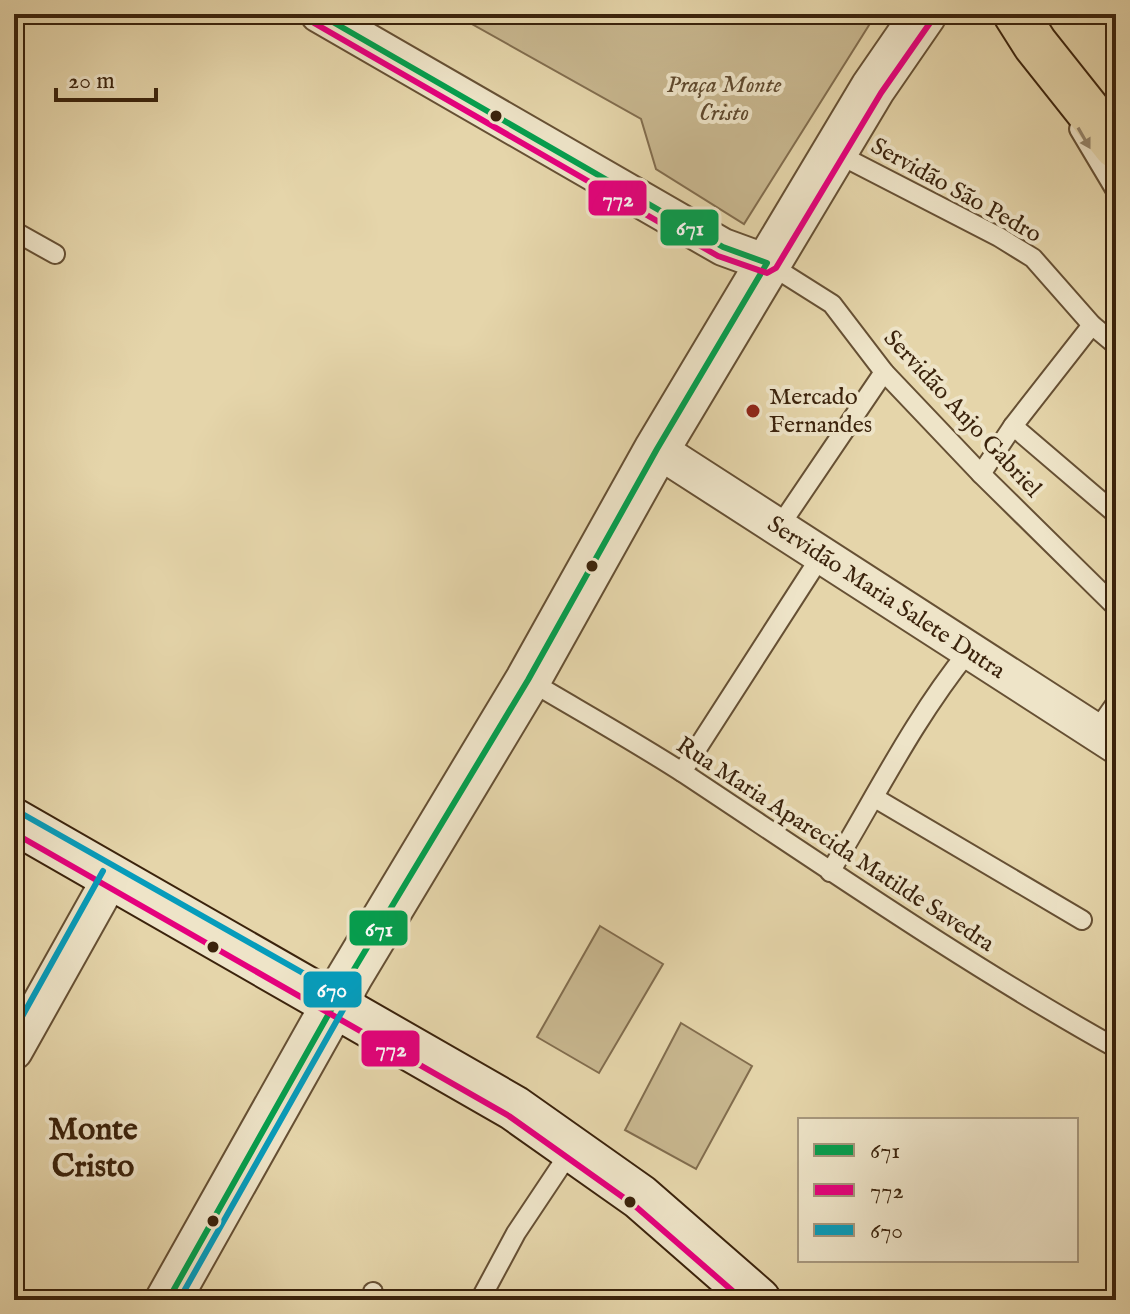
<svg xmlns="http://www.w3.org/2000/svg" width="1130" height="1314" font-family="'IM FELL English',serif">
<style>
.green{fill:#c8b78f;stroke:#826d4e;stroke-width:2}
.lines{fill:none;stroke-linecap:round;stroke-linejoin:round}
.service-casing{stroke:#665034;stroke-width:22}
.minor-casing{stroke:#665034;stroke-width:40}
.tertiary-casing{stroke:#665034;stroke-width:48}
.secondary-casing{stroke:#3b230c;stroke-width:48}
.primary-casing{stroke:#3b230c;stroke-width:48}
.service{stroke:#eee4c8;stroke-width:18}
.minor{stroke:#eee4c8;stroke-width:36}
.tertiary{stroke:#eee4c8;stroke-width:44}
.secondary{stroke:#eee4c8;stroke-width:44}
.primary{stroke:#e5d5aa;stroke-width:44}
.bus-1-casing{stroke:#eee4c8;stroke-width:12}
.bus-2-casing{stroke:#eee4c8;stroke-width:12}
.bus-3-casing{stroke:#eee4c8;stroke-width:12}
.bus-1{stroke:#039f4e;stroke-width:6}
.bus-2{stroke:#e5007d;stroke-width:6}
.bus-3{stroke:#069cbb;stroke-width:6}
.oneway{fill:#94846a}
.bus-dot{fill:#3b230c;stroke:#eee4c8;stroke-width:3}
.poi-dot{fill:#8f2418;stroke:#eee4c8;stroke-width:3}
.labels{text-anchor:middle;dominant-baseline:central;stroke-width:8;stroke-linejoin:round;paint-order:stroke}
.park-label{font-size:24px;font-style:italic;fill:#5e482d;stroke:#eee4c8}
.street-label{font-size:24px;fill:#3b230c;stroke:#eee4c8}
.poi-label{font-size:24px;fill:#3b230c;stroke:#eee4c8;text-anchor:start}
.district-label{font-size:32px;font-weight:bold;fill:#3b230c;stroke:#eee4c8}
.line-badge{stroke:#eee4c8;stroke-width:3}
.badge-label{font-size:22px;text-anchor:middle;font-weight:bold;fill:#fff}
</style>
<rect width="100%" height="100%" fill="#e5d5aa"/>
<filter id="stains"><feTurbulence type="fractalNoise" baseFrequency=".0025" numOctaves="4"/><feColorMatrix values="0 0 0 0 .2 0 0 0 0 .09 0 0 0 0 .02 0 0 0 .5 -.17"/></filter>
<radialGradient id="worn" r=".72"><stop offset=".6" stop-color="#630" stop-opacity="0"/><stop offset="1" stop-color="#630" stop-opacity=".3"/></radialGradient>
<g class="green">
<polygon points="454,14 876,14 744,224 656,169 641,119"/>
<polygon points="600,926 663,964 599,1073 537,1037"/>
<polygon points="681,1023 752,1066 696,1169 625,1130"/>
</g>
<g class="lines">
<g class="service-casing">
<g id="service">
<polyline points="1079,129 1116,191"/>
<polyline points="834,152 999,237 1033,258 1092,325 1116,345"/>
<polyline points="14,231 55,254"/>
<polyline points="767,263 832,304 884,372 981,474 1116,607"/>
<polyline points="1013,426 1116,514"/>
<polyline points="981,474 1013,426 1092,325"/>
<polyline points="779,527 884,372"/>
<path d="M528 680C580 711 634 741 685 774 827 868 967 965 1116 1048"/>
<polyline points="1095,733 1116,703"/>
<polyline points="682,772 821,556"/>
<polyline points="875,798 1082,920"/>
<path d="M830 872C875 798 913 720 968 652"/>
<polyline points="371,1300 373,1292"/>
<polyline points="480,1300 516,1233 572,1149"/>
</g>
</g>
<g class="minor-casing">
<g id="minor">
<polyline points="319,14 723,247 767,263"/>
<polyline points="657,449 1116,745"/>
<polyline points="14,1051 112,876"/>
</g>
</g>
<g class="tertiary-casing">
<polyline id="tertiary" points="168,1300 350,976 528,680 657,449 873,88 924,14"/>
</g>
<g class="secondary-casing">
<polyline id="secondary" points="14,821 514,1108 640,1197 758,1300"/>
</g>
<g class="primary-casing">
<polyline id="primary" points="1016,14 1035,44 1116,146"/>
</g>
<use href="#service" class="service"/>
<use href="#minor" class="minor"/>
<use href="#tertiary" class="tertiary"/>
<use href="#secondary" class="secondary"/>
<use href="#primary" class="primary"/>
<g class="bus-1-casing">
<polyline id="bus-1" points="168,1300 350,976 528,680 657,449 767,263 723,247 319,14"/>
</g>
<g class="bus-2-casing">
<g id="bus-2">
<polyline points="314,23 718,256 767,273 776,268 881,93 932,20"/>
<polyline points="14,833 509,1116 634,1205 743,1300"/>
</g>
</g>
<g class="bus-3-casing">
<g id="bus-3">
<polyline points="19,812 340,994 345,1000 344,1008 179,1300"/>
<polyline points="14,1031 103,871"/>
</g>
</g>
<use href="#bus-1" class="bus-1"/>
<use href="#bus-2" class="bus-2"/>
<use href="#bus-3" class="bus-3"/>
</g>
<defs><path id="oneway-solid" d="M-6-.8H1V-3.2L6.5 0L1 3.2V.8H-6Z" transform="scale(2)"/></defs>
<use class="oneway" href="#oneway-solid" transform="translate(1084 138) rotate(60)"/>
<g class="bus-dot">
<circle cx="496" cy="116" r="7"/>
<circle cx="592" cy="566" r="7"/>
<circle cx="213" cy="947" r="7"/>
<circle cx="630" cy="1202" r="7"/>
<circle cx="213" cy="1221" r="7"/>
</g>
<circle class="poi-dot" cx="753" cy="411" r="8"/>
<g class="labels">
<g class="park-label">
<text x="724" y="85">Praça Monte<tspan x="724" dy="28">Cristo</tspan></text>
</g>
<g class="street-label">
<text transform="translate(956 191) rotate(29)">Servidão São Pedro</text>
<text transform="translate(962 414) rotate(47)">Servidão Anjo Gabriel</text>
<text transform="translate(886 598) rotate(33)">Servidão Maria Salete Dutra</text>
<text transform="translate(835 845) rotate(33)">Rua Maria Aparecida Matilde Savedra</text>
</g>
<g class="poi-label">
<text x="769" y="397">Mercado<tspan x="769" dy="28">Fernandes</tspan></text>
</g>
<g class="district-label">
<text x="93" y="1130">Monte<tspan x="93" dy="37">Cristo</tspan></text>
</g>
</g>
<g class="line-badge">
<rect x="587" y="179" width="61" height="38" rx="8" fill="#e5007d"/>
<rect x="659" y="208" width="61" height="39" rx="8" fill="#039f4e"/>
<rect x="348" y="909" width="61" height="38" rx="8" fill="#039f4e"/>
<rect x="302" y="970" width="61" height="39" rx="8" fill="#069cbb"/>
<rect x="360" y="1029" width="61" height="39" rx="8" fill="#e5007d"/>
</g>
<g class="badge-label">
<text x="618" y="206">772</text>
<text x="690" y="235">671</text>
<text x="379" y="936">671</text>
<text x="332" y="997">670</text>
<text x="391" y="1056">772</text>
</g>
<rect width="1130" height="1314" fill="none" stroke="#e5d5aa" stroke-width="48"/>
<rect x="16" y="16" width="1098" height="1282" fill="none" stroke="#3b230c" stroke-width="4"/>
<rect x="24" y="24" width="1082" height="1266" fill="none" stroke="#3b230c" stroke-width="2"/>
<rect x="798" y="1118" width="280" height="144" fill="#eee4c8" stroke="#a6977d" stroke-width="2"/>
<rect x="814" y="1144" width="40" height="12" fill="#039f4e" stroke="#a6977d" stroke-width="2"/>
<text x="870" y="1158" font-size="24" fill="#3b230c">671</text>
<rect x="814" y="1184" width="40" height="12" fill="#e5007d" stroke="#a6977d" stroke-width="2"/>
<text x="870" y="1198" font-size="24" fill="#3b230c">772</text>
<rect x="814" y="1224" width="40" height="12" fill="#069cbb" stroke="#a6977d" stroke-width="2"/>
<text x="870" y="1238" font-size="24" fill="#3b230c">670</text>
<path d="M56 88v12h100v-12" fill="none" stroke="#3b230c" stroke-width="4"/>
<text x="68" y="88" font-size="24" fill="#3b230c" stroke="#eee4c8" stroke-width="6" paint-order="stroke">20 m</text>
<rect width="100%" height="100%" filter="url(#stains)"/>
<rect width="100%" height="100%" fill="url(#worn)"/>
</svg>
